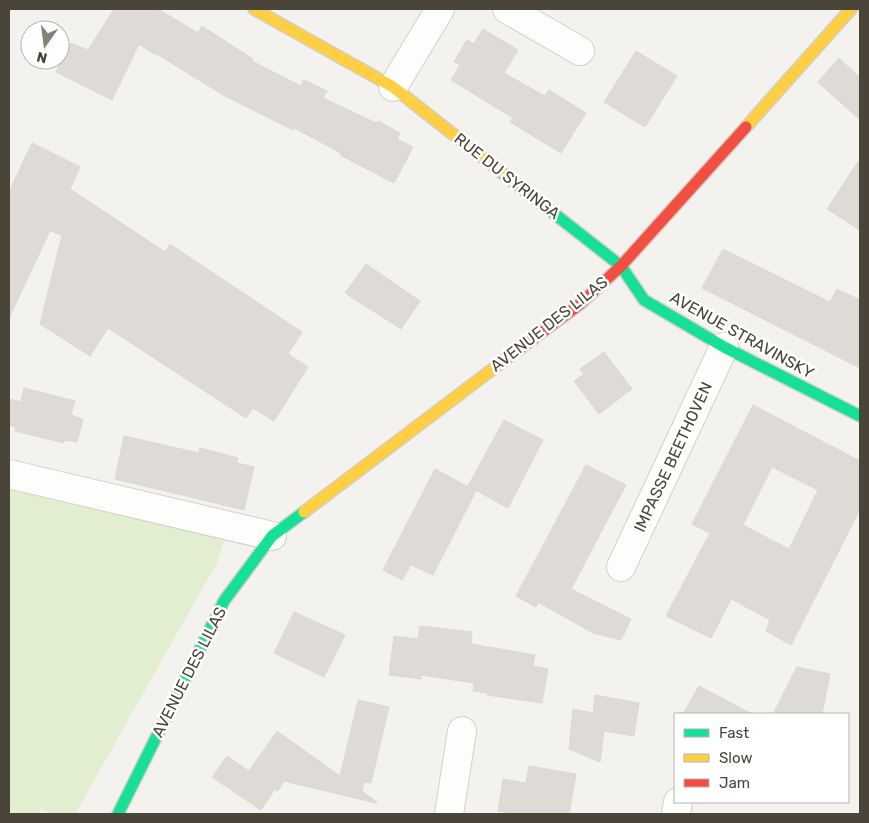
<svg xmlns="http://www.w3.org/2000/svg" width="869" height="823" font-family="Rubik,sans-serif">
<style>
.green{fill:#e1eecf}
.building{fill:#dedbd6;stroke:#dcd9d4;fill-rule:evenodd}
.lines{fill:none;stroke-linecap:round;stroke-linejoin:round}
.street-casing{stroke:#d2d0cb;stroke-width:30}
.fast-casing{stroke:#d3cfc5;stroke-width:14}
.slow-casing{stroke:#d3cfc5;stroke-width:14}
.jam-casing{stroke:#d3cfc5;stroke-width:14}
.street{stroke:#fdfdfc;stroke-width:28}
.fast{stroke:#16e098;stroke-width:11}
.slow{stroke:#ffcf43;stroke-width:11}
.jam{stroke:#f24e42;stroke-width:11}
.labels{text-anchor:middle;dominant-baseline:central;stroke-width:5;stroke-linejoin:round;paint-order:stroke}
.street-label{font-size:16px;fill:#4b4439;stroke:#fff}
</style>
<rect width="100%" height="100%" fill="#f4f2ee"/>
<polygon class="green" points="9,486 207,533 224,541 216,566 202,589 75,814 51,814 41,808 37,814 15,814 9,811"/>
<g class="building">
<polygon points="114,9 158,9 198,33 202,26 253,59 252,61 301,86 304,80 327,91 323,98 376,123 378,121 400,133 397,139 413,147 394,183 340,155 341,153 294,128 293,130 223,95 157,54 156,55 139,44 112,100 56,72 70,43 88,50"/>
<polygon points="483,29 518,50 504,73 545,96 549,90 586,113 561,153 510,122 513,118 451,80 460,65 454,62 467,40 474,44"/>
<polygon points="636,51 677,76 645,127 604,102"/>
<polygon points="839,58 860,78 860,120 818,82"/>
<polygon points="32,143 80,167 70,189 165,252 170,244 302,332 288,354 308,367 274,421 253,408 246,418 108,328 90,356 40,324 62,235 50,231 9,318 9,192"/>
<polygon points="860,159 860,230 827,209"/>
<polygon points="723,249 830,302 837,289 860,300 860,368 702,288"/>
<polygon points="366,264 420,301 401,329 345,293"/>
<polygon points="604,352 632,389 599,414 574,381 584,374 580,369"/>
<polygon points="24,388 75,401 71,415 83,419 77,442 64,440 64,443 15,431 16,427 9,425 9,399 21,402"/>
<path d="M753 405 860 461V509L791 645 766 631 770 620 731 599 711 638 666 616 710 533 692 524ZM772 467 818 490 789 549 743 525Z"/>
<polygon points="504,420 543,440 508,508 468,486"/>
<polygon points="124,436 199,453 200,448 238,458 237,463 254,467 244,510 115,479"/>
<polygon points="586,465 626,485 571,589 631,619 621,640 593,633 538,602 536,607 516,596"/>
<polygon points="435,469 476,491 433,575 411,565 402,580 383,570"/>
<polygon points="294,612 345,635 324,677 274,653"/>
<polygon points="420,626 472,632 471,644 535,655 533,666 548,669 542,703 487,695 488,693 473,691 474,683 421,675 421,679 389,675 394,636 418,639"/>
<polygon points="797,667 830,674 822,714 773,714"/>
<polygon points="699,686 752,714 683,714"/>
<polygon points="595,695 639,703 634,736 604,731 600,762 569,749 573,709 593,713"/>
<polygon points="358,700 389,707 371,783 364,782 362,791 377,802 376,803 284,781 278,791 275,789 261,810 212,777 227,756 249,771 277,731 340,776"/>
<polygon points="529,766 576,774 569,814 520,814 498,811 503,779 526,783"/>
</g>
<g class="lines">
<g class="street-casing">
<g id="street">
<polyline points="507,9 580,51"/>
<polyline points="393,87 440,9"/>
<polyline points="9,474 272,536"/>
<polyline points="621,567 724,347"/>
<polyline points="449,814 462,731"/>
<polyline points="676,814 678,802"/>
</g>
</g>
<g class="fast-casing">
<g id="fast">
<polyline points="501,172 621,266 644,300 724,347 860,416"/>
<polyline points="118,814 224,601 272,536 304,512"/>
</g>
</g>
<g class="slow-casing">
<g id="slow">
<polyline points="254,9 393,87 501,172"/>
<polyline points="746,127 851,9"/>
<polyline points="304,512 502,362"/>
</g>
</g>
<g class="jam-casing">
<polyline id="jam" points="502,362 580,304 621,266 746,127"/>
</g>
<use href="#street" class="street"/>
<use href="#fast" class="fast"/>
<use href="#slow" class="slow"/>
<use href="#jam" class="jam"/>
</g>
<g class="labels">
<g class="street-label">
<text transform="translate(507 176) rotate(38)">RUE DU SYRINGA</text>
<text transform="translate(549 324) rotate(-38)">AVENUE DES LILAS</text>
<text transform="translate(742 335) rotate(29)">AVENUE STRAVINSKY</text>
<text transform="translate(673 457) rotate(-65)">IMPASSE BEETHOVEN</text>
<text transform="translate(189 672) rotate(-63)">AVENUE DES LILAS</text>
</g>
</g>
<rect width="869" height="823" fill="none" stroke="#4b4439" stroke-width="20"/>
<rect x="674" y="713" width="175" height="90" fill="#ffffff" stroke="#b7b4b0"/>
<rect x="684" y="729" width="25" height="8" fill="#16e098" stroke="#b7b4b0"/>
<text x="719" y="738" font-size="15" fill="#4b4439">Fast</text>
<rect x="684" y="754" width="25" height="8" fill="#ffcf43" stroke="#b7b4b0"/>
<text x="719" y="763" font-size="15" fill="#4b4439">Slow</text>
<rect x="684" y="779" width="25" height="8" fill="#f24e42" stroke="#b7b4b0"/>
<text x="719" y="788" font-size="15" fill="#4b4439">Jam</text>
<g transform="translate(45 45) rotate(194)"><circle r="24" fill="#ffffff" stroke="#b7b4b0"/>
<path d="M0-4L9 19L0 12L-9 19Z" fill="#868178"/>
<text y="-8" font-size="14" font-weight="bold" text-anchor="middle" fill="#4b4439">N</text>
</g>
</svg>
